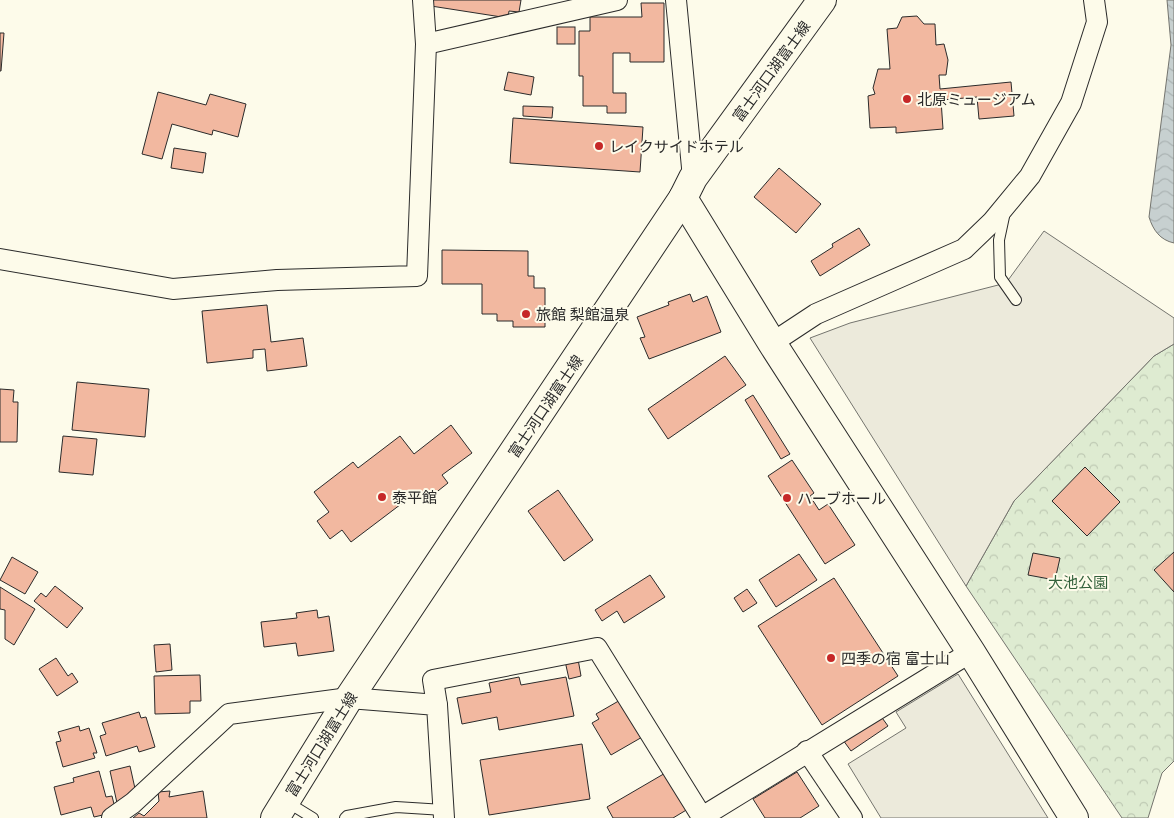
<svg xmlns="http://www.w3.org/2000/svg" width="1174" height="818" font-family="'Golos Text','Noto Sans JP',sans-serif">
<style>
.forest{fill:url(#forest-crowns);stroke:#74746e}
.parking{fill:#eceadb;stroke:#74746e}
.water{fill:url(#water-waves);stroke:#74746e}
.building{fill:#f2b8a0;stroke:#2b2b2b}
.lines{fill:none;stroke-linecap:round;stroke-linejoin:round}
.lane-casing{stroke:#2b2b2b;stroke-width:12}
.street-casing{stroke:#2b2b2b;stroke-width:22}
.secondary-casing{stroke:#2b2b2b;stroke-width:30}
.lane{stroke:#fdfbea;stroke-width:10}
.street{stroke:#fdfbea;stroke-width:20}
.secondary{stroke:#fdfbea;stroke-width:28}
.poi-dot{fill:#c62828;stroke:#fdfbea;stroke-width:2}
.labels{text-anchor:middle;dominant-baseline:central;stroke-width:4;stroke-linejoin:round;paint-order:stroke}
.street-label{font-size:15px;fill:#2b2b2b;stroke:#fdfbea}
.poi-label{font-size:15px;fill:#2b2b2b;stroke:#fdfbea;text-anchor:start}
.park-label{font-size:15px;fill:#34623c;stroke:#fdfbea}
</style>
<defs>
<pattern id="forest-crowns" width="20" height="18" patternUnits="userSpaceOnUse" patternTransform="scale(1.25)"><rect width="20" height="18" fill="#deebd1"/><path d="M2 6a3 3 0 1 1 6 0M12 15a3 3 0 1 1 6 0" fill="none" stroke="#bfcab4"/></pattern>
<pattern id="water-waves" width="16" height="10" patternUnits="userSpaceOnUse" patternTransform="scale(1.25)"><rect width="16" height="10" fill="#c7d0d0"/><path d="M0 5q4-4 8 0t8 0" fill="none" stroke="#abb3b3"/></pattern>
</defs>
<rect width="100%" height="100%" fill="#fdfbea"/>
<polygon class="forest" points="1174,344 1174,761 1162,773 1148,818 1122,818 966,586 1014,501 1154,356"/>
<g class="parking">
<polygon points="1044,231 1174,318 1174,344 1154,356 1014,501 966,586 810,338 850,323 1006,283"/>
<polygon points="958,674 1048,818 881,818 848,764 906,728 896,712"/>
</g>
<path class="water" d="M1167 0H1174V243C1160 240 1153 230 1149 217L1171 45Z"/>
<g class="building">
<polygon points="432,0 521,0 519,12 509,11 508,18 431,6"/>
<polygon points="641,3 664,3 664,62 630,62 630,53 613,53 613,93 626,93 626,113 607,113 607,106 583,106 583,76 579,76 579,31 590,31 590,17 642,17"/>
<polygon points="917,16 924,24 935,24 936,45 944,44 948,60 946,75 939,75 940,89 1011,82 1014,116 979,119 977,97 941,100 943,129 896,133 896,127 870,128 868,96 875,94 873,88 878,69 890,69 887,29 897,28 902,17"/>
<rect x="557" y="27" width="18" height="17"/>
<polygon points="0,33 4,33 1,71 0,71"/>
<polygon points="508,72 534,77 531,95 504,90"/>
<polygon points="158,92 206,105 210,94 246,104 238,137 213,130 212,135 172,124 162,159 142,154"/>
<polygon points="523,106 553,107 552,118 523,116"/>
<polygon points="513,118 643,127 640,172 510,163"/>
<polygon points="174,148 206,153 203,173 171,168"/>
<polygon points="779,168 821,204 796,233 754,197"/>
<polygon points="859,228 870,245 820,276 811,261 833,247 832,244"/>
<polygon points="442,250 528,251 528,276 534,276 534,288 545,288 545,327 513,327 513,321 497,321 497,314 482,314 482,284 442,284"/>
<polygon points="690,294 693,302 707,296 721,332 649,359 640,338 645,337 637,317 669,305 668,302"/>
<polygon points="267,305 271,342 303,338 307,366 267,371 265,349 253,350 253,358 207,363 202,311"/>
<polygon points="725,356 746,385 668,439 648,409"/>
<polygon points="77,382 149,389 145,437 72,430"/>
<polygon points="0,389 14,390 13,402 18,402 17,442 0,442"/>
<polygon points="753,395 790,454 781,459 745,400"/>
<polygon points="451,425 472,453 442,475 448,483 424,502 417,492 351,542 342,530 330,539 317,521 329,512 314,492 353,462 358,468 400,436 414,454"/>
<polygon points="63,436 97,439 93,475 59,472"/>
<polygon points="792,460 814,493 810,496 819,510 828,504 855,545 825,564 768,476"/>
<polygon points="1085,467 1120,502 1087,536 1052,501"/>
<polygon points="558,490 593,540 564,561 528,511"/>
<polygon points="1174,552 1174,592 1154,570"/>
<polygon points="1033,553 1060,558 1055,580 1028,575"/>
<polygon points="799,554 817,580 776,607 759,580"/>
<polygon points="12,557 38,572 25,594 0,580"/>
<polygon points="650,575 665,597 624,623 617,611 602,621 595,610"/>
<polygon points="834,578 898,676 822,725 758,626"/>
<polygon points="55,586 83,608 67,628 34,601 41,593 46,597"/>
<polygon points="0,587 35,609 14,645 5,639 5,610 0,609"/>
<polygon points="747,589 757,603 743,612 734,598"/>
<polygon points="317,610 318,618 329,616 334,651 298,656 296,643 264,647 261,622 297,618 296,613"/>
<polygon points="170,644 172,670 156,672 154,645"/>
<polygon points="56,658 68,676 72,673 78,682 57,696 39,669"/>
<polygon points="578,659 581,676 569,679 565,661"/>
<polygon points="200,675 201,701 190,701 190,713 155,714 154,676"/>
<polygon points="519,677 521,685 566,677 574,716 499,730 497,717 462,724 457,698 491,692 489,683"/>
<polygon points="622,699 644,736 611,755 592,723 599,719 596,714"/>
<polygon points="139,712 141,718 146,717 155,747 139,752 137,746 106,756 100,736 106,734 102,723"/>
<polygon points="880,715 888,726 851,751 843,740"/>
<polygon points="79,726 80,731 89,728 97,753 93,753 95,758 63,767 56,742 61,741 58,732"/>
<polygon points="582,744 590,799 489,815 480,760"/>
<polygon points="130,766 136,793 117,803 110,771"/>
<polygon points="99,771 106,797 112,796 116,812 94,817 91,807 61,815 54,787 74,782 73,778"/>
<polygon points="667,772 688,809 673,818 613,818 607,807"/>
<polygon points="797,772 819,806 800,818 765,818 753,799"/>
<polygon points="170,791 169,797 203,791 207,818 133,818 139,813 144,816 159,801 158,792"/>
</g>
<g class="lines">
<g class="lane-casing">
<g id="lane">
<polyline points="1005,212 999,240 1000,277 1016,300"/>
<polyline points="287,802 313,818"/>
<polyline points="345,818 347,816 396,807 444,810"/>
</g>
</g>
<g class="street-casing">
<g id="street">
<polyline points="676,0 693,178"/>
<polyline points="426,44 617,0"/>
<polyline points="0,259 173,289 277,280 417,276 426,44 423,0"/>
<polyline points="772,343 816,314 964,249 992,222 1030,176 1071,103 1097,22 1094,0"/>
<polyline points="437,705 433,680 597,648 702,817 971,652"/>
<polyline points="807,751 852,818"/>
<polyline points="112,818 133,803 229,714 349,698 437,705 444,818"/>
</g>
</g>
<g class="secondary-casing">
<g id="secondary">
<polyline points="683,198 772,343 971,652 1074,818"/>
<polyline points="275,818 349,698 683,198 693,178 822,0"/>
</g>
</g>
<use href="#lane" class="lane"/>
<use href="#street" class="street"/>
<use href="#secondary" class="secondary"/>
</g>
<g class="poi-dot">
<circle cx="907" cy="99" r="5"/>
<circle cx="599" cy="146" r="5"/>
<circle cx="526" cy="314" r="5"/>
<circle cx="382" cy="497" r="5"/>
<circle cx="787" cy="498" r="5"/>
<circle cx="831" cy="658" r="5"/>
</g>
<g class="labels">
<g class="street-label">
<text transform="translate(771 71) rotate(-54)">富士河口湖富士線</text>
<text transform="translate(545 406) rotate(-56)">富士河口湖富士線</text>
<text transform="translate(321 744) rotate(-58)">富士河口湖富士線</text>
</g>
<g class="poi-label">
<text x="917" y="99">北原ミュージアム</text>
<text x="609" y="146">レイクサイドホテル</text>
<text x="536" y="314">旅館 梨館温泉</text>
<text x="392" y="497">泰平館</text>
<text x="797" y="498">ハーブホール</text>
<text x="841" y="658">四季の宿 富士山</text>
</g>
<g class="park-label">
<text x="1078" y="582">大池公園</text>
</g>
</g>
</svg>
